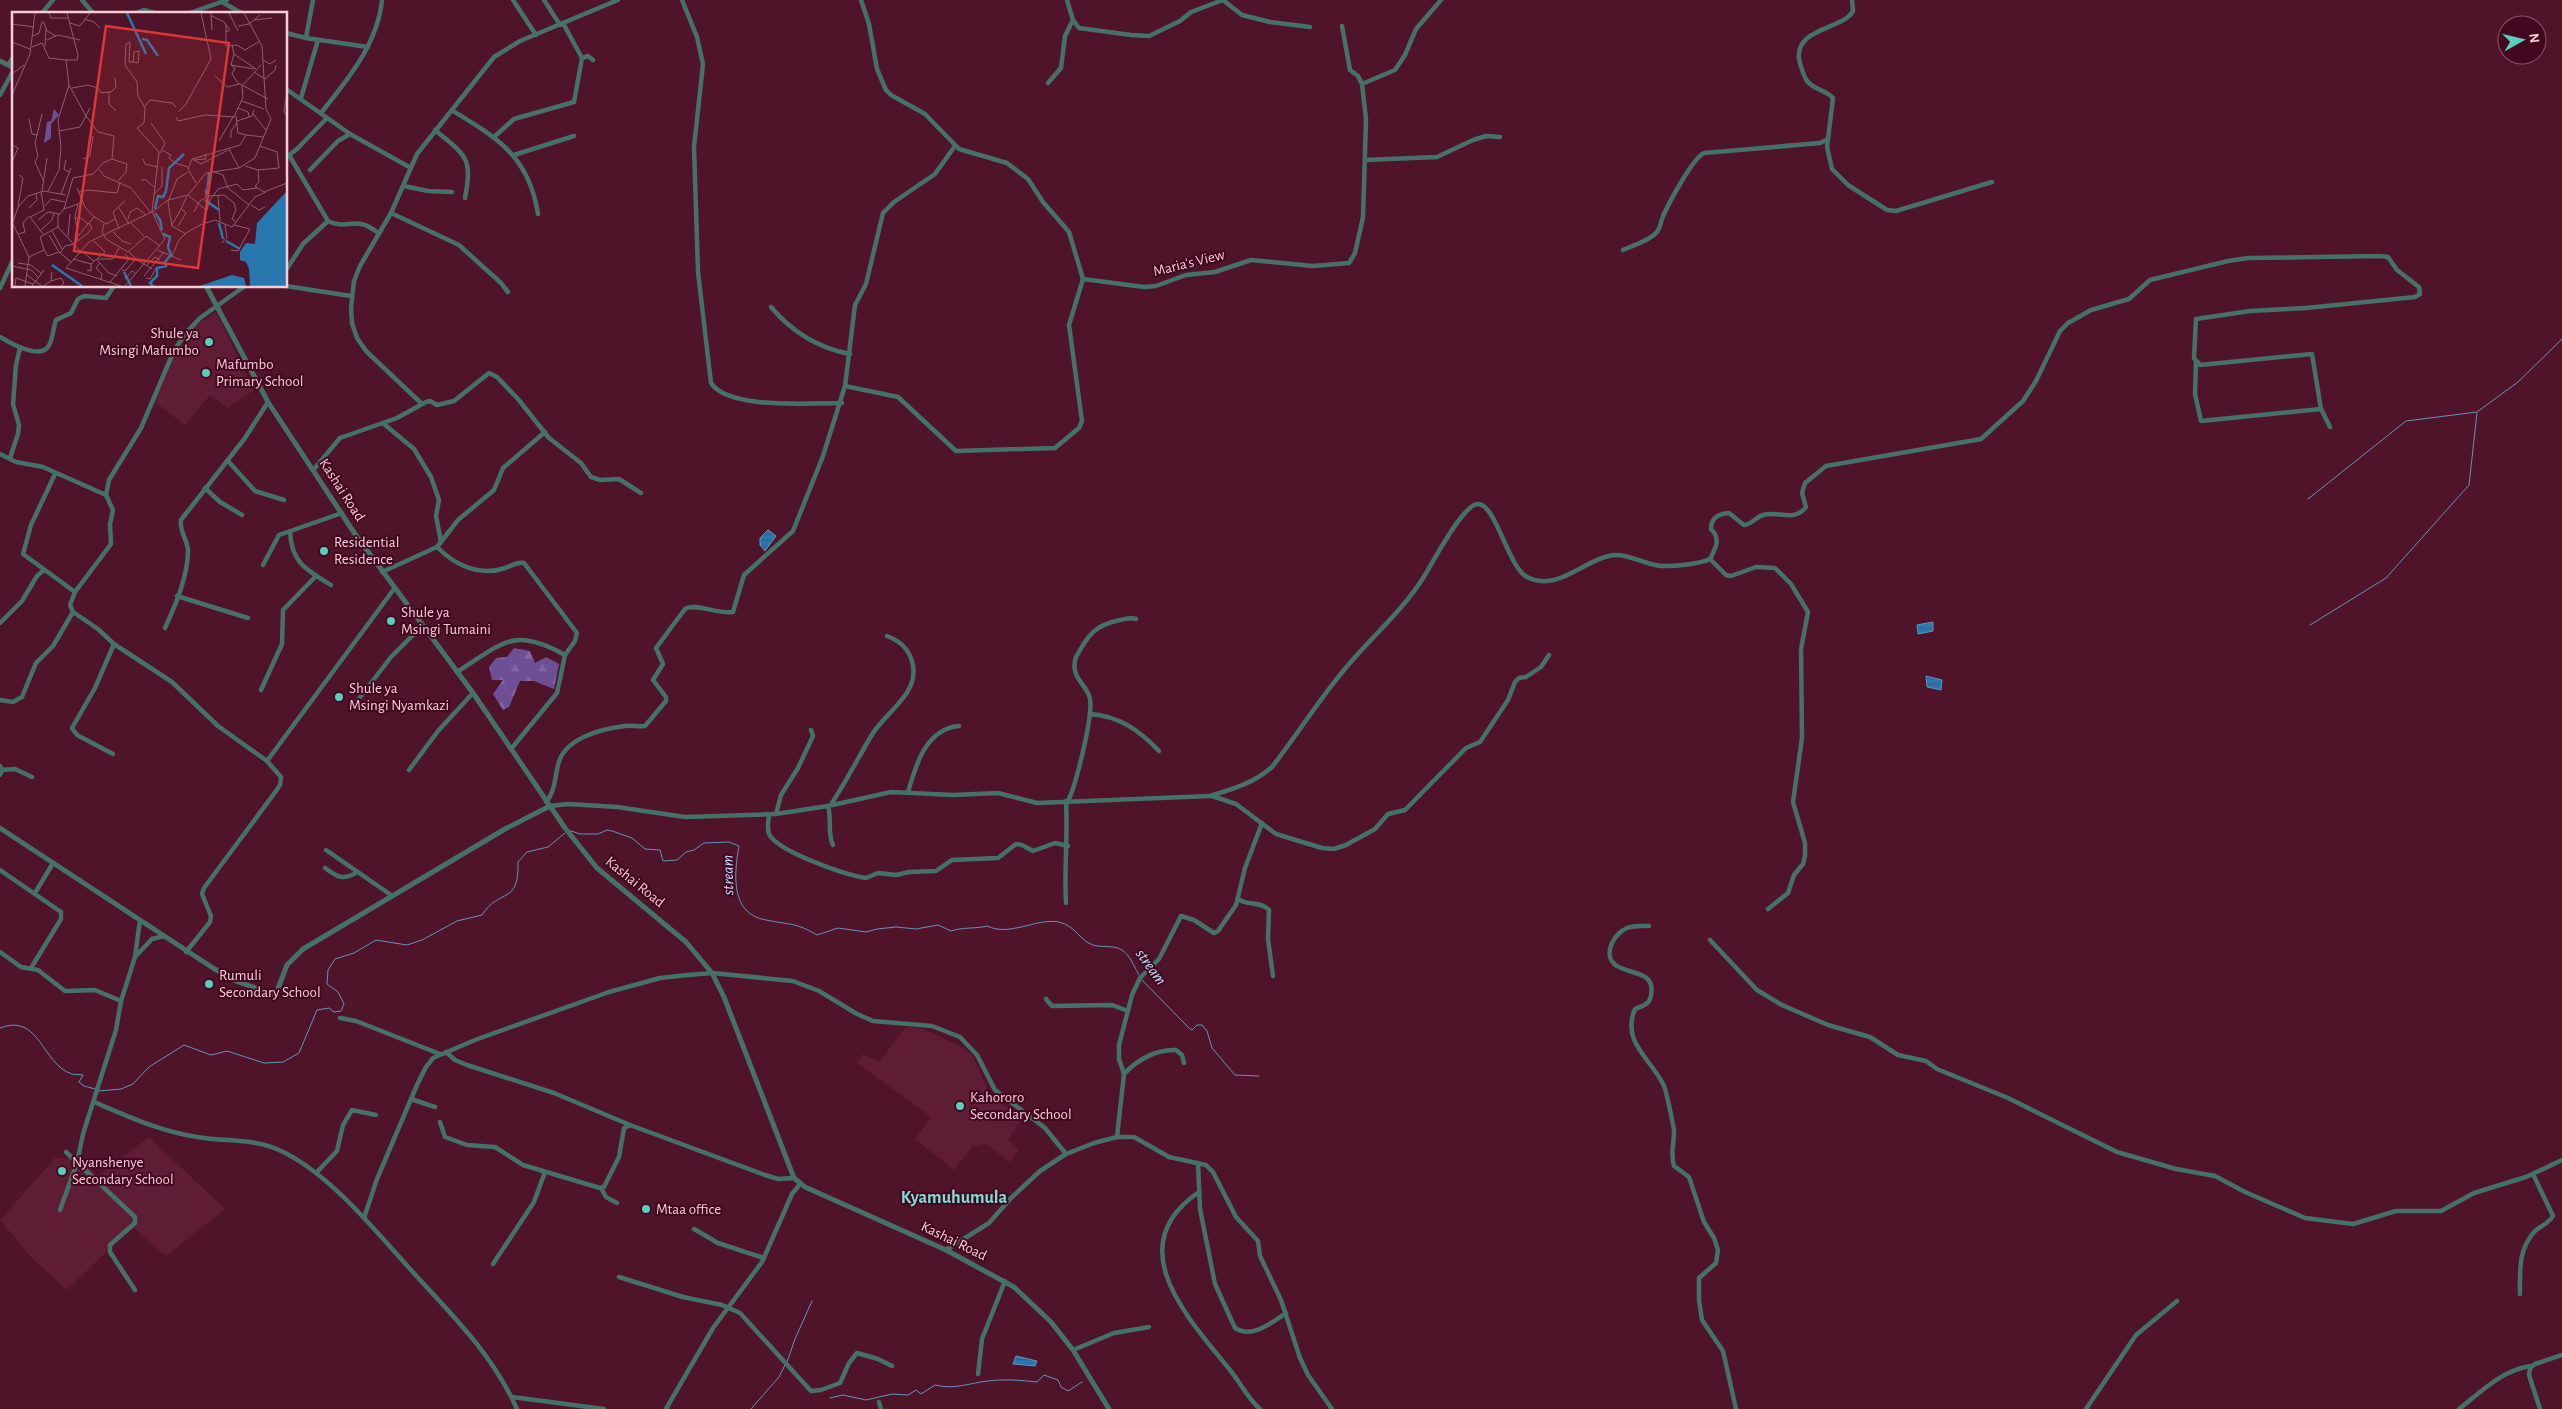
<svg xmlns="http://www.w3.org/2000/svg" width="2562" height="1409" font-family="'Alegreya Sans',sans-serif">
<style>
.built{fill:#5f1c35}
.forest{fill:url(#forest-firs)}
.water{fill:url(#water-rules);stroke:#6592ba}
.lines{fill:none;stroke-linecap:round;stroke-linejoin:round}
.stream{stroke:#6592ba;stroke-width:1}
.minor{stroke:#44716a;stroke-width:4.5}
.tertiary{stroke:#44716a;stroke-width:5}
.poi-dot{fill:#5acebd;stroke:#43071f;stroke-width:2}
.labels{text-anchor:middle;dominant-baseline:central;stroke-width:4;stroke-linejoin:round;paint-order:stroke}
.street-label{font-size:15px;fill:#f4cdd6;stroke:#43071f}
.poi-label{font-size:15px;fill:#f4cdd6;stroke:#43071f;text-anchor:start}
.water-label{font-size:16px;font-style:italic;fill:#bae0fe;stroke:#43071f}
.quarter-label{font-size:18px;font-weight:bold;fill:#7ae2d1;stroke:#43071f}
.inset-river{fill:none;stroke:#2878ae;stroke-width:2.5}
.inset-road{fill:none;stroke:#915e6e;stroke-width:1}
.view{fill:#d93839;fill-opacity:0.15;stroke:#d93839;stroke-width:2.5}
.inset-edge{fill:none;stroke:#f4cdd6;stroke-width:2.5}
</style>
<defs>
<pattern id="forest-firs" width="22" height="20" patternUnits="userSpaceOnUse" patternTransform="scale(1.25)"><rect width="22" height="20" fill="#6e4f96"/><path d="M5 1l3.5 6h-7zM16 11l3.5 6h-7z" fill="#8367a4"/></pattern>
<pattern id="water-rules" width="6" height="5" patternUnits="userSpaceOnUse" patternTransform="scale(1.25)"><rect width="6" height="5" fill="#2878ae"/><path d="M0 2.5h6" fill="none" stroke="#356182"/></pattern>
</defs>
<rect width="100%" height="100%" fill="#4f1429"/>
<g class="built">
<polygon points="216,312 254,390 227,408 210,395 185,425 155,402 184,334"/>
<polygon points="906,1027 924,1029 960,1046 973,1056 990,1094 1021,1119 1008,1140 1019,1150 1010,1162 986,1144 972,1147 954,1170 915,1139 931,1117 857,1063 863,1054 879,1062"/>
<polygon points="149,1137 225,1209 166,1256 132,1227 67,1290 30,1256 0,1220 55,1158 79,1159 98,1176"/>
</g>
<polygon class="forest" points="514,648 530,651 535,663 546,657 559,664 554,689 534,681 520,681 509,707 503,710 493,694 503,680 492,680 489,667 496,658 507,657"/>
<g class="water">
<polygon points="768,530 776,536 765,551 760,545 760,538"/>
<polygon points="1933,622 1933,631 1918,634 1917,625"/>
<polygon points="1926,676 1942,680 1941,690 1927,687"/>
<polygon points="1016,1356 1037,1361 1035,1366 1013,1364"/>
</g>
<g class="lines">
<g class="stream">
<polyline points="2308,499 2406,421 2477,412 2518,382 2562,339"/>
<polyline points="2310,625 2386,578 2469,485 2477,413"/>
<path d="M571 831 580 834H598L607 830 612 831 632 838 645 849 660 850 663 861 677 860 686 852 694 850 704 843 729 842 739 846C734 874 730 914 766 920 790 925 795 922 817 935L838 928 866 932 877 929 896 927 916 929 938 925 951 931C963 927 975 929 987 926 1010 937 1035 918 1059 922 1076 926 1080 941 1093 945 1098 947 1106 946 1112 947 1128 948 1132 963 1139 975"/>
<polyline points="1141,979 1189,1028 1192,1030 1197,1025 1202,1025 1207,1031 1212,1048 1235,1075 1259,1076"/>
<path d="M0 1028C40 1012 42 1065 72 1074 75 1075 79 1074 83 1075L79 1082 84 1086 95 1089"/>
<path d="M99 1091 121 1089 133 1084 149 1067 184 1045 211 1055 227 1051 264 1063 283 1062 299 1053 317 1010 329 1008 334 1012 341 1011 344 1004 338 992 327 984 328 970 335 959 354 953 376 940 407 945 422 940 457 921 482 915C500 887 519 906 518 862L527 852 548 847 565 833"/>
<polyline points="787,1362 795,1339 812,1301"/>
<path d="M830 1398 843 1395 866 1400 892 1394 908 1395 916 1390 921 1394 935 1385C955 1390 969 1383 988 1381 1003 1379 1020 1380 1037 1382L1044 1375 1058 1380 1061 1387 1068 1391 1082 1382"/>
<polyline points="751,1409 779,1377 785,1365"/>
</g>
<g class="minor">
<polyline points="82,0 94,14"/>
<polyline points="513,0 536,35"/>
<polyline points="544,0 560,25"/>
<path d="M682 0 697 37 703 64 694 147 698 272 711 383C728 410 813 403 842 403"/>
<polyline points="861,0 869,24 877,69 886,90 891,95 925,114 959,149 1007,163 1028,179 1043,202 1069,232 1083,279 1144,287 1156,286 1186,275 1215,272 1251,260 1313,266 1349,263 1355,253 1363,217 1366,119 1362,84 1395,70 1405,55 1416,29 1441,0"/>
<polyline points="1067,0 1073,20 1079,28 1131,35 1149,36 1180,21 1191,12 1223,0 1242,15 1270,22 1310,27"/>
<path d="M1852 0 1853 11C1844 29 1795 28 1799 59 1801 67 1803 75 1807 81 1814 90 1826 90 1833 98L1827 147 1832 169 1848 185 1887 210 1896 211 1992 182"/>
<polyline points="222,2 243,14"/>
<polyline points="41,14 53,0"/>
<polyline points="133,14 144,10 158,14"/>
<polyline points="187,14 227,0"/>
<polyline points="563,23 582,58"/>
<polyline points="1342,26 1350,70 1358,76 1362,84"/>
<polyline points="286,33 306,38 368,47"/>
<polyline points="306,38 313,0"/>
<polyline points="8,65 14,56"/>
<polyline points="1048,83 1061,68 1065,36 1073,20"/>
<polyline points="286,89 350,134 411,168"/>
<polyline points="0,95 14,69"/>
<polyline points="301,98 318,40"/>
<path d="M453 111C499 139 529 157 538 214"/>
<path d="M321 113C347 80 378 44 382 0"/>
<path d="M435 130C466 156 473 157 465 198"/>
<polyline points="494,137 514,119 574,102 582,58 588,56 593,60"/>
<path d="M289 155 328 221C347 231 355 214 378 233"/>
<polyline points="514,155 574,136"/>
<polyline points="288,156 297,149 327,118"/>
<polyline points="1365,160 1437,157 1473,140 1486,136 1500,137"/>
<polyline points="310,170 338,141 350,134"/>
<polyline points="404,186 428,191 452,192"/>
<polyline points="391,213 459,245 501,283 508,292"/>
<path d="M1623 250C1634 245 1649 241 1657 232 1661 227 1661 219 1664 214 1670 201 1693 158 1704 153L1820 143 1828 139"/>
<polyline points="286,270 303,244 328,221"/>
<polyline points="286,286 351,296"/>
<polyline points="0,288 14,258"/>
<path d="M771 307C792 332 818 348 850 354"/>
<path d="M0 337C10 343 38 359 48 347 53 340 53 328 56 320L71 313 78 299 84 296 106 298 114 286"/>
<polyline points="2196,361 2195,394 2201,421 2321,409"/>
<polyline points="845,386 898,397 956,451 1055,448 1079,428 1082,421 1069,325 1083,279"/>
<polyline points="422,404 366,351 357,338 352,323 351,308 354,281 360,266 391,213 417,154 494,57 520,41 618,0"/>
<polyline points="384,424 414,449 431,477 439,500 436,516 441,542"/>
<polyline points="0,454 16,462 43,467 106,495"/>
<polyline points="10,458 18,434 19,425 13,404 16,365 20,348"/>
<polyline points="228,461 255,491 284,500"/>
<polyline points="314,469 340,438 397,418 426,402 430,401 437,405 454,401 489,373 497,377 518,399 549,438 581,463 591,477 600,480 619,479 641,493"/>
<polyline points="55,474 31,525 23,554 75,592"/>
<polyline points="205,488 220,502 242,515"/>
<path d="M290 531C291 562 306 570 331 585"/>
<path d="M437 547C455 565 479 577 505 568 512 566 517 561 524 563L577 633 575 641 565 655 557 693 511 749"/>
<polyline points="1710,559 1726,575 1731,576 1756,567 1775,568 1791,584 1808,612 1801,649 1802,738 1793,802 1805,843 1805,856 1803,864 1794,875 1788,893 1768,909"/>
<polyline points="263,565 279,535 342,513"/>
<polyline points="382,572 437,547 458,520 494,490 503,468 545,432"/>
<polyline points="177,596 248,618"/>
<polyline points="0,623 22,601 37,576 44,570"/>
<path d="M165 628C176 604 188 576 188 550 187 539 179 531 181 520L245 438 268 402"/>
<path d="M457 672C503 643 513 626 565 655"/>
<polyline points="261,690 282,644 283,610 316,576"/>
<polyline points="0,700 13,702 22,697 36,663 53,646 73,612"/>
<polyline points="351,709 391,657 422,626"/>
<path d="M1090 714C1119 716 1139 730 1159 751"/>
<polyline points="113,754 77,735 72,728 95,688 114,644"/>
<polyline points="267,761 394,589"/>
<polyline points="0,766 2,770 0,775"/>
<polyline points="2,770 15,769 32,777"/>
<polyline points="409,770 438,731 473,693"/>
<path d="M908 792C916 764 926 729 959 726"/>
<polyline points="1212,796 1236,804 1276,834 1322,848 1334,849 1346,845 1375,829 1388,814 1405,810 1466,748 1480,742 1508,700 1515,682 1519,678 1526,677 1541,667 1549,655"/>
<path d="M1066 801C1068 836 1064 869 1066 903"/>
<path d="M1068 801C1076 785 1093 717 1090 699 1088 685 1069 678 1076 657 1088 635 1095 625 1120 620 1126 619 1130 617 1136 619"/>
<path d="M546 802C555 792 555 777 558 765 564 738 601 729 625 726 632 725 638 727 645 726L666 701V697L653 680 663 664 656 648 685 609C693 602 720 615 733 612L744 575 793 531 823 456 845 386 855 305 866 284 883 213 894 202 935 174 955 146"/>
<path d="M832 803C847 780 859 756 873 733 882 720 894 710 903 698 922 675 914 646 887 636"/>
<path d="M550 806 568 804 617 807 685 817 776 814 828 806 891 792 953 795 998 793 1037 803 1210 796C1233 789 1254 783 1272 767 1297 735 1318 701 1344 670 1370 638 1403 611 1425 575 1433 562 1463 504 1478 504 1496 504 1508 567 1527 577 1559 593 1584 558 1615 555 1628 554 1642 563 1655 565 1667 568 1700 564 1710 559 1716 547 1721 539 1711 529 1711 517 1719 514 1729 513L1744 525C1752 524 1756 517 1763 515 1778 510 1794 523 1806 507L1802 493 1805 483 1826 466 1981 439 2023 401 2036 381 2060 331 2068 323 2091 310 2129 299 2150 280 2228 261 2248 258 2380 256 2388 257 2397 270 2419 287 2420 294 2415 297 2306 308 2250 311 2196 319 2194 358 2200 365 2312 354 2321 409 2330 427"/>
<path d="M828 806C832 819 827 833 833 845"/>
<polyline points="776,814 781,795 798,768 813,736 811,730"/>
<path d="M769 815C768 821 767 828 769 834 778 852 846 875 866 878L878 873 896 875 909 872 936 871 952 860 998 858 1016 844 1022 845 1033 851 1055 843 1068 846"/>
<polyline points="326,850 391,895"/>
<path d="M325 868C337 877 344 881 357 872"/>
<polyline points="0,870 61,912 61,919 31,968"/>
<polyline points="35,893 53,863"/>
<path d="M1238 899C1247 906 1261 901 1269 910L1268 939 1273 976"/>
<path d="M1649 926C1642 926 1634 925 1627 928 1614 933 1601 956 1617 966 1629 974 1656 971 1651 995 1650 1004 1643 1006 1635 1009 1621 1042 1651 1059 1663 1084 1666 1088 1674 1128 1674 1132 1674 1145 1670 1153 1674 1166L1689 1177 1704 1222 1714 1238 1718 1250 1716 1263 1699 1278V1300L1702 1320 1723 1351 1736 1409"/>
<polyline points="1710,940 1757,990 1782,1005 1828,1025 1870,1037 1898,1055 1926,1061 1937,1069 2008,1098 2117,1152 2176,1169 2215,1176 2245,1192 2305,1218 2353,1224 2396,1211 2441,1211 2474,1193 2526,1177 2562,1160"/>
<polyline points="0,952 21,967 38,970 65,991 95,990 121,1001"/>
<polyline points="186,952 210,922 211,916 202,894 204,888 276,791 280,785 281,777 267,761 218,726 172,682 114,644 98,629 73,612 70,605 75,592 111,544 110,524 113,510 106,495 109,480 141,428 173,353 184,335 200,318 245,286"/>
<polyline points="135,957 152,939 164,936"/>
<polyline points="1046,999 1052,1006 1112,1005 1128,1011"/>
<polyline points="340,1018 356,1021 440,1054"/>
<polyline points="446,1052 455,1060 467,1065 554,1093 630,1125"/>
<path d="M1124 1074C1137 1060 1156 1049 1176 1050L1182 1055 1184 1063"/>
<polyline points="411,1099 435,1107"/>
<path d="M94 1102C130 1117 158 1131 197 1137 225 1142 253 1138 279 1150 328 1172 374 1229 410 1269 450 1313 492 1353 517 1409"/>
<polyline points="440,1122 445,1137 467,1145 495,1147 523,1165 600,1188 604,1187 619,1157 624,1128 630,1125 765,1175 778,1179 794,1178"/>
<polyline points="1117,1137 1124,1074 1119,1059 1119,1045 1132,995 1140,978 1159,959 1181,916 1194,920 1214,933 1218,931 1236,905 1245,868 1262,823"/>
<polyline points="66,1152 135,1217 135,1223 110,1245 110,1252 135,1290"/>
<path d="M1198 1163 1200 1209 1215 1284 1235 1328C1252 1339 1271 1323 1286 1313"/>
<polyline points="316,1173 337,1151 343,1125 352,1110 376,1115"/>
<polyline points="601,1188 606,1197 617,1203"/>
<path d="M1199 1192C1119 1246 1188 1318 1230 1370 1240 1382 1248 1399 1260 1409"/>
<polyline points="60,1210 77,1163 83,1134 116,1030 121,1001 135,957 140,920"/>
<polyline points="364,1218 377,1179 417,1085 426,1067 433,1058 475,1040 609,992 660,978 688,975 712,973 793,981 819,991 857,1014 873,1021 932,1026 960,1037 977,1055 995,1090 1045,1128 1066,1154"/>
<polyline points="694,1229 718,1243 764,1258"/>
<polyline points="946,1250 989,1223 1011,1198 1040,1171 1066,1154 1094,1143 1117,1137 1134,1137 1169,1157 1206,1165 1213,1172 1236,1217 1258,1241 1260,1256 1281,1300 1300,1358 1308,1375 1332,1409"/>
<polyline points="493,1264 534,1202 545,1172"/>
<polyline points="619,1277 683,1297 722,1305 740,1313 811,1391 821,1390 840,1383 849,1363 857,1353 878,1359 892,1366"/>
<path d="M2520 1294C2520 1271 2518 1249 2535 1231 2541 1226 2549 1223 2553 1216L2533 1174"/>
<polyline points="1073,1350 1114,1333 1149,1327"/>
<polyline points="978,1374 982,1339 1005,1281"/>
<polyline points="512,1397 604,1409"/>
<polyline points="879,1402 881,1409"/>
<polyline points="666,1409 713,1328 762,1262 792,1194 800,1184"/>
<polyline points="2086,1409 2136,1335 2177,1301"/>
<path d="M2459 1409C2482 1391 2502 1370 2531 1366"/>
<polyline points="2540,1409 2529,1375 2530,1368 2535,1364 2562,1355"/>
</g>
<g class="tertiary">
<polyline points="0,61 14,68"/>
<polyline points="206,286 268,402 293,440 355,534 473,693 565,828 597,868 686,942 712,973 724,997 794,1178 805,1187 946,1250 1014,1287 1051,1322 1073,1350 1109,1409"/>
<polyline points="0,828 213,968 236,981 272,994 277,991 287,965 303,949 505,829 550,806"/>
</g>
</g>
<g class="poi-dot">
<circle cx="209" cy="342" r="5"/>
<circle cx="206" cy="373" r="5"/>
<circle cx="324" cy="551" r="5"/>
<circle cx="391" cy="621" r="5"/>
<circle cx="339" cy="697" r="5"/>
<circle cx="209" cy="984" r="5"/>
<circle cx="960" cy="1106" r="5"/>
<circle cx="62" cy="1171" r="5"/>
<circle cx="646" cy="1209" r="5"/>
</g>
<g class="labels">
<g class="street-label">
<text transform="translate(1189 263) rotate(-14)">Maria's View</text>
<text transform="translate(342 490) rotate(57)">Kashai Road</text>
<text transform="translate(635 882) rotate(39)">Kashai Road</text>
<text transform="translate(954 1241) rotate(26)">Kashai Road</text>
</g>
<g class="poi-label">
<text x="199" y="333" text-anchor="end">Shule ya<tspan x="199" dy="17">Msingi Mafumbo</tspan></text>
<text x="216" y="364">Mafumbo<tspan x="216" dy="17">Primary School</tspan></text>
<text x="334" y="542">Residential<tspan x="334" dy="17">Residence</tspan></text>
<text x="401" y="612">Shule ya<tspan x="401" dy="17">Msingi Tumaini</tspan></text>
<text x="349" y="688">Shule ya<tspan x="349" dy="17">Msingi Nyamkazi</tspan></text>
<text x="219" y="975">Rumuli<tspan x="219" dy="17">Secondary School</tspan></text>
<text x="970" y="1097">Kahororo<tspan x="970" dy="17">Secondary School</tspan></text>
<text x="72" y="1162">Nyanshenye<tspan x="72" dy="17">Secondary School</tspan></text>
<text x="656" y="1209">Mtaa office</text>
</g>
<g class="water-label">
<text transform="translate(728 875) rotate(-91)">stream</text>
<text transform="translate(1151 967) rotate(54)">stream</text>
</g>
<g class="quarter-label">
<text x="954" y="1198">Kyamuhumula</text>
</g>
</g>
<g transform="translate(12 12)">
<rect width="275" height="275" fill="#4f1429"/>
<path d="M42 97 47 103 39 112V126L32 131 35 110 39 109Z" fill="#6e4f96"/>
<path d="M275 179V274H238L237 257 234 250 228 248V240L234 231 243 232 245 211ZM220 263 232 266 234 274H188Z" fill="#2878ae"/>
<path class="inset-river" d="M115 1 134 42M130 27 135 28 146 44M195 183 197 161M193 188 207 198M143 197 146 184 151 185 154 179 157 156 172 142M143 201 148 208 150 218M207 211 211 227M214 229 228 237M40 253 70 274M112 260 119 274M141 274 138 271 145 264V256L154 254 153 250 159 243 156 235 158 225 151 222"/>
<path class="inset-road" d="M37 1 39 6H56M199 1 200 18M217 1 226 19M200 4 212 10 218 18 213 20M72 7 82 10 88 16M242 8 260 6M31 9 35 19 44 24M58 11 68 14 78 1M0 12 22 15M214 13V34L225 33 233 38 248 29M226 14 237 12 248 3M21 24 27 21 30 10M35 28 46 23 68 28M0 30 18 37M220 33 222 42 219 53 223 56 220 62 226 71 256 87M33 34 34 17M20 35 30 31 37 46 54 48 57 73 74 104 86 120 102 124 100 147 91 151 81 162 61 166 52 197 46 204V215M222 42 244 57M53 48H65L66 43 55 1M251 48 258 52 264 48M121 50 126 51 127 40M219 53 242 57M242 60 253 67 263 58 264 53M0 62 12 53M203 64 215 75 227 72M60 76 76 73 86 76 89 81 99 80 104 75 103 66M97 80V92L104 99M275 80 272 99 275 105M0 83 18 42 23 1M230 89 252 97M132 95 138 88 160 91 164 95M226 96 236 100 237 105M166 100 174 92 199 47 189 1M30 102 23 131 26 144 23 150 32 170M241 102 254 118M224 104 226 121 234 123M164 105 166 109 193 103 222 105 231 85 230 74 249 53M17 107 20 122 26 123M225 109 240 104 242 98M139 111 153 131 148 141M47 119 68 115 78 96M219 126V119L225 111M207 129 221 105M0 133 6 136 0 150M217 137 227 156M150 138 159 143 157 146 163 151 176 155M71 147 78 144 81 124M100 147 115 152 114 160 106 169M131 147 133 152 146 155M54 148 52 157 57 160M181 148 194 147 193 142M182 148 189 152 216 138M233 154 246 158 247 170 243 174 252 180 275 171M87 157 92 164 119 176 139 201M246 158 267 156 265 140 248 134M200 159 211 163 216 176 237 193M129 169 133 167 143 176M184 171 176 157 180 147 228 133 234 123 252 125M65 176 73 195 81 204 94 212 103 207M29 179 32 198 18 205 31 222M30 179 35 146M36 179 47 158 49 135 46 108 57 73M67 180 76 178 105 181 108 170M143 181 150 174V155M49 182 59 156M176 183 194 198M196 184 212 183 222 191 224 198 220 207 223 209M206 184 208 209M66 193 63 204 66 224M239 193 247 198 253 195M6 194 11 166 7 163M33 194 39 187 53 190M17 196 25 188 24 181M107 196 117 212M52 197 71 190M182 200 187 190 194 185 193 177M63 206H69L76 212M116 207 118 200 125 196 134 203M26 208 36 200 42 201M0 210 17 245 13 274M1 210 6 195 16 184 32 179 54 183M119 211 132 224M191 211 198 188 206 177 225 172 231 178 245 176M92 212 90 220 94 227 116 240 134 224 148 234M160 213 169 197M166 214 174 201 169 197 175 184M46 215 68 239M107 217 101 200 113 189M28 219 40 208 42 201 47 202M40 219 50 237M101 220 110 229 119 232M6 222 13 220 11 211 17 204M174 222 160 214 156 190 165 167 176 160M37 223 47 240M56 224 58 202M66 229 65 225 82 205M210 231 215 225 213 213M32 238 28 225 46 215M68 238 82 249M145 238 169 248M219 238 226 239 238 217 222 213M48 241 53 234 62 232 76 221 80 216 77 211M160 244 167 228 174 221 188 213 203 208 220 215 243 185 254 180M17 245 32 238 36 244 47 240 59 250M61 247 79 252M85 247H101L107 236M124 247 140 257M85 248 97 261 105 264M6 251 19 253 30 262M88 251 84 256 90 262 89 268M135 253 143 245 148 248M0 254 19 258 27 266M75 258 79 259V252L93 240 82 229M110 258 113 259 124 247 117 240M15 263 30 274M132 264 152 240M134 266 138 267 144 256M113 267 120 259 124 262M39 269 49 266 52 271 49 274M98 270 117 247 113 242M3 274 4 266 21 272M20 274 32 258M31 274 39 269 40 260M109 274 54 256 77 230 142 199 156 188 176 183 194 161 227 156 243 146 259 107 254 97 250 34 232 1M113 274 153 227 140 200 147 140 125 116 132 111 133 96 126 84 125 70 113 53 114 32 118 30 117 50H121L122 40 128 39"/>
<path class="view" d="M94 14 217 31 186 256 62 239Z"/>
<rect width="275" height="275" class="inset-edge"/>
</g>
<g transform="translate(2522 40) rotate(82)"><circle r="24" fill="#43071f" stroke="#8a5668"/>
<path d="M0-4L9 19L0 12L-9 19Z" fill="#5acebd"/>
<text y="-8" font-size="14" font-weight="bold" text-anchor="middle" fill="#f4cdd6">N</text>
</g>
</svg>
